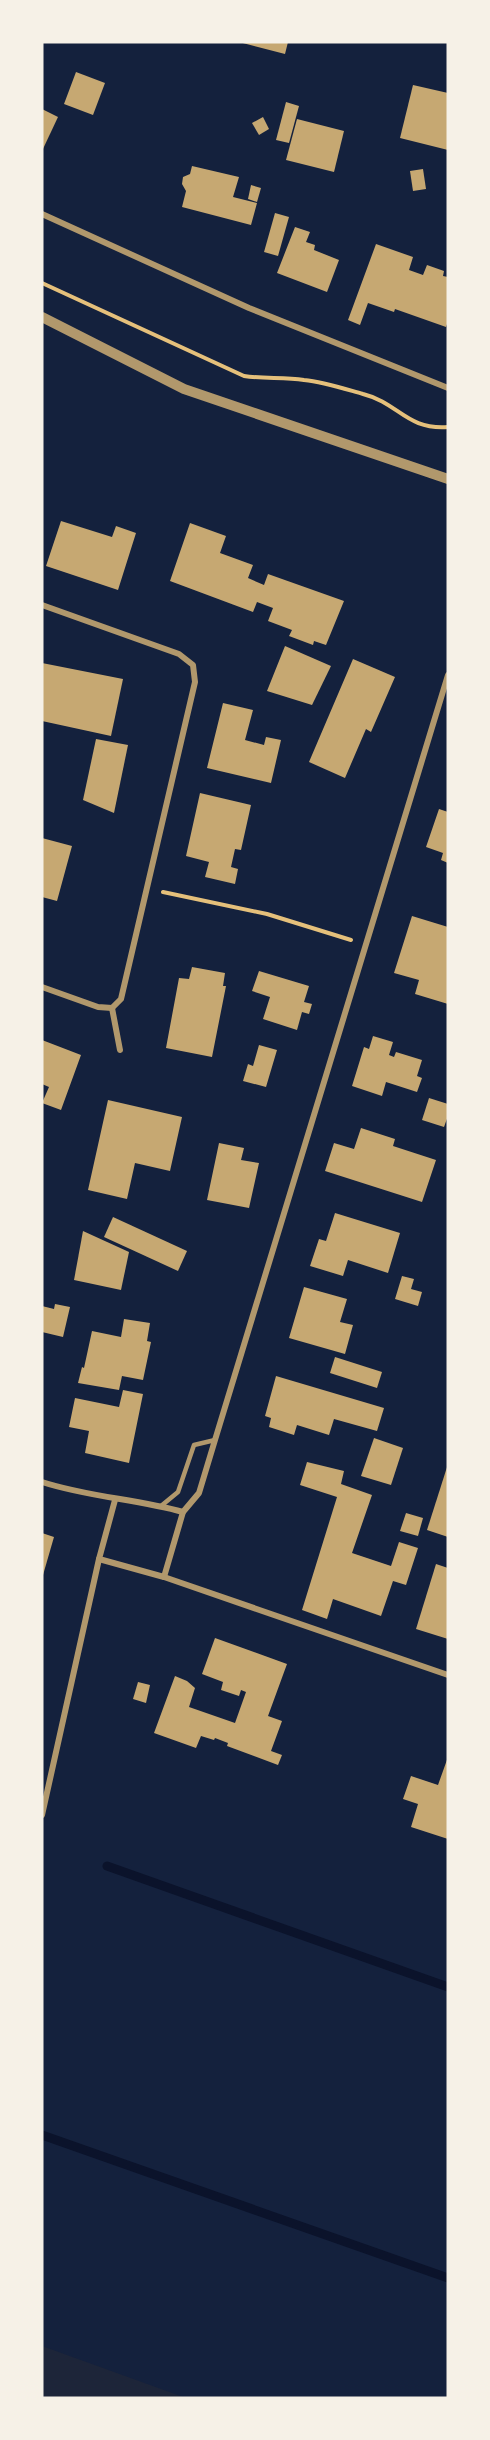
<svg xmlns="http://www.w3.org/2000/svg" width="490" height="2440" font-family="Bitter,serif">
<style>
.green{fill:#1d2539}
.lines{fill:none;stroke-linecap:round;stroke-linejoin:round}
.stream{stroke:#0b132b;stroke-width:9}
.building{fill:#c6a872}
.path{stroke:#e5c07b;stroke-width:4}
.service{stroke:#b1986c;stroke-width:4.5}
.minor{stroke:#b1986c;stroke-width:6}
.tertiary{stroke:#b1986c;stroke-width:10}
</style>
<rect width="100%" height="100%" fill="#14213d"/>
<polygon class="green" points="42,2346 186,2398 42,2398"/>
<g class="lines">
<g class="stream">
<polyline points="107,1866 448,1987"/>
<polyline points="42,2135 448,2278"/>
</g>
</g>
<g class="building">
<polygon points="239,42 288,42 285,54"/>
<polygon points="76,72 105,83 93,115 64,104"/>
<polygon points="413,85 448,93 448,150 400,138"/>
<polygon points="286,102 299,106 289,143 276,140"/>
<polygon points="42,109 58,117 42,151"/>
<polygon points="263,117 269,129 259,135 252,123"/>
<polygon points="297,119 344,131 334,172 286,160"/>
<polygon points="192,166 239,177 233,197 257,203 251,225 182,207 186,191 182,184 183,177 190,174"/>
<polygon points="423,169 426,189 413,191 410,171"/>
<polygon points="251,185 261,188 257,202 248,199"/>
<polygon points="275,213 289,217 278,256 264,252"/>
<polygon points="295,227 310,232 306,242 315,245 314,250 339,260 327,292 277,273"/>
<polygon points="376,244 413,257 409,270 423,275 427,265 444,271 443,276 448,277 448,321 446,327 395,309 394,312 368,303 360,325 348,320"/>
<polygon points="61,521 112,537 116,526 136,533 118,590 46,566"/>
<polygon points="190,523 226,536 220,553 253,565 248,578 264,585 268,574 344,601 326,645 314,641 313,645 289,636 292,630 268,621 273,608 257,602 253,612 170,581"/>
<polygon points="285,646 331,666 312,705 267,691"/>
<polygon points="353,659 395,677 371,732 366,729 345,778 309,762"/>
<polygon points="42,663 123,679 111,736 42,721"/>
<polygon points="223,703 253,710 245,740 264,745 266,737 281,740 271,783 207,768"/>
<polygon points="96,739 128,745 114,813 83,800"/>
<polygon points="200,793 251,805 241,850 235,849 231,867 238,869 235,884 205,877 209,862 186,856"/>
<polygon points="439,809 448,812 448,863 441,860 443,853 426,847"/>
<polygon points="42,838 72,846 57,901 42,897"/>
<polygon points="412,916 448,927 448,1004 415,994 419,980 394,973"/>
<polygon points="192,967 225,973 223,986 226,986 212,1057 166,1048 179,978 189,979"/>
<polygon points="259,971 309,986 304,1002 312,1004 309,1014 302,1012 297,1030 263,1019 270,997 252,991"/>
<polygon points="373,1036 393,1042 389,1055 394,1057 396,1052 422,1060 417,1076 422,1078 417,1092 386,1082 382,1096 352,1086 364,1047 369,1049"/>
<polygon points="42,1040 81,1055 61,1110 42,1103 49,1087 42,1084"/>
<polygon points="259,1045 277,1050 266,1087 243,1081 248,1064 253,1066"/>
<polygon points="429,1098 448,1104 448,1116 444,1127 422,1120"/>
<polygon points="108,1100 182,1117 170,1171 135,1163 127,1199 88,1190"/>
<polygon points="361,1128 395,1139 393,1146 436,1160 422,1202 325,1171 334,1143 354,1149"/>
<polygon points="219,1143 244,1148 241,1160 259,1163 249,1208 207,1200"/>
<polygon points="335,1213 400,1233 388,1273 348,1260 343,1276 310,1266 319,1239 326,1241"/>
<polygon points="113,1217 187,1251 178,1271 104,1237"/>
<polygon points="83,1231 129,1252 121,1290 74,1280"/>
<polygon points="402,1276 414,1279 411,1289 422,1292 418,1306 395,1299"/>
<polygon points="304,1287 347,1299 340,1322 353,1325 345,1354 289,1338"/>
<polygon points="55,1304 70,1307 63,1337 42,1332 42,1306 54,1309"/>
<polygon points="124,1319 150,1323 147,1341 151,1342 143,1380 122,1376 119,1390 78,1383 82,1367 84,1368 92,1331 121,1337"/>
<polygon points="335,1357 382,1372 377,1388 330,1373"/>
<polygon points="276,1376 384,1408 377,1431 334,1419 329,1435 297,1425 294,1435 269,1427 271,1418 265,1416"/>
<polygon points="123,1390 143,1394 129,1463 85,1453 89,1431 69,1427 75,1398 119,1407"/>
<polygon points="374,1438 403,1448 391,1485 361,1476"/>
<polygon points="307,1462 344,1471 341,1484 372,1495 352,1553 391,1566 399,1542 418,1548 406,1585 393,1581 381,1616 333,1599 327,1619 302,1610 337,1497 300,1485"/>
<polygon points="448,1464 448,1537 427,1530"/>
<polygon points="406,1513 423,1518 418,1536 400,1531"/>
<polygon points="42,1533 54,1537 43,1575 42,1575"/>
<polygon points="436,1564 448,1568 448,1639 416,1629"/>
<polygon points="215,1638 287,1664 268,1716 282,1721 271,1751 282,1755 278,1765 227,1746 228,1743 215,1738 214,1740 201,1736 196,1748 154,1733 175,1676 187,1681 195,1688 189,1707 235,1723 246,1692 241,1690 239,1696 221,1690 223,1682 202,1674"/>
<polygon points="138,1682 150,1685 146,1703 133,1699"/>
<polygon points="448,1757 448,1839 411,1827 418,1804 403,1799 411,1776 438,1785"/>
</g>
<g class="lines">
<g class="path">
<path d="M42 283 244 376C264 379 284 377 304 380 324 382 345 389 363 394 399 403 406 430 448 427"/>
<polyline points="163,892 267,914 351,940"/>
</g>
<polyline class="service" points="161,1506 178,1492 194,1445 215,1440"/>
<g class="minor">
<polyline points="42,214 249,308 448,388"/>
<polyline points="42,605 179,654 193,665 195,682 121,999 112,1008 98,1007 42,987"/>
<polyline points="112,1008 120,1050"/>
<path d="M42 1482C88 1497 136 1499 183 1512"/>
<polyline points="115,1500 99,1559 164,1577 183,1512 199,1493 215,1440 448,675"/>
<polyline points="164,1577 448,1675"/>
<polyline points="42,1815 99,1559"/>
</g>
<polyline class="tertiary" points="42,317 184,389 448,479"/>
</g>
<rect width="490" height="2440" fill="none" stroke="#f6f1e7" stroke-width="87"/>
</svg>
